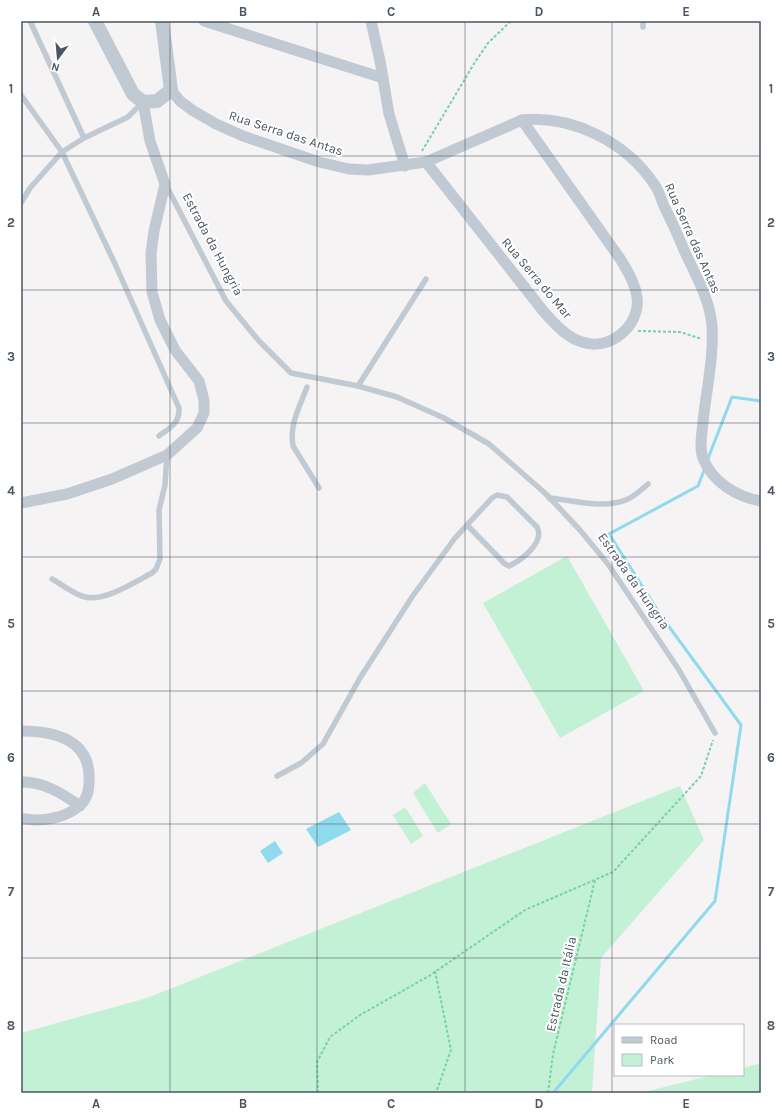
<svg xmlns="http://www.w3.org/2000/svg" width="782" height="1114" font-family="Karla,sans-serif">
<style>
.green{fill:#c3f1d5}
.water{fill:#90daee}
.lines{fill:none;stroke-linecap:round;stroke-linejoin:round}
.stream{stroke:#90daee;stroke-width:3}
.path{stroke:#7ad0a6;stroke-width:2;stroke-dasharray:3 2;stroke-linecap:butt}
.service{stroke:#c1cad2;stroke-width:5.5}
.minor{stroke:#c1cad2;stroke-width:11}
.tertiary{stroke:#c1cad2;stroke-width:14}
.grid{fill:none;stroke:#4a5661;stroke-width:1;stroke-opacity:0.55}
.labels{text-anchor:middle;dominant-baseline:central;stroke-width:4;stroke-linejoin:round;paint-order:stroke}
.street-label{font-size:13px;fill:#4a5661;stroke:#fff}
.neatline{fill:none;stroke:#4a5661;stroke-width:1.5}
.grid-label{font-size:13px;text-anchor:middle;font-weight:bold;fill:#4a5661}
</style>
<rect width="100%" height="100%" fill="#f5f3f3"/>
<g class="green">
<polygon points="567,556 644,691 560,738 483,603"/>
<polygon points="425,783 451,824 438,833 413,793"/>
<polygon points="680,786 704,840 601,958 592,1093 21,1093 21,1033 147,998"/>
<polygon points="405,807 423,836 411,844 393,815"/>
<polygon points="761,1063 761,1093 640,1093 713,1075 743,1075 743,1068"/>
</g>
<g class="water">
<polygon points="339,812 351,830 318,847 306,829"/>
<polygon points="275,841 283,853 268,863 260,851"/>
</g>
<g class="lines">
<g class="stream">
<polyline points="707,461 732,397 761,401"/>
<polyline points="553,1093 715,901 741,725 662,617 609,534 698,486 705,468"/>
</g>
<g class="path">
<polyline points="422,151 475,62 488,43 511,21"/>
<polyline points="638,331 680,332 702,339"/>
<polyline points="435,971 451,1050 436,1093"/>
<polyline points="318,1093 317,1062 330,1037 360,1015 429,976 525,910 613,872 701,776 713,740"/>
<polyline points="548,1093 553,1054 595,880"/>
</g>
<g class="service">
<polyline points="30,21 84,138"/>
<polyline points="643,21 643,27"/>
<path d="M21 95 62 152 116 266 179 408C180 423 170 428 159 436"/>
<polyline points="166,185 226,301 259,341 291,373 358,386 397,397 444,418 489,444 546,494 579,529 608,564 679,670 715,733"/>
<polyline points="21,203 30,188 62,152 84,138 128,117 143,102"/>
<polyline points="358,386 426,279"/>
<path d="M307 387C300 406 289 425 293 446L319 488"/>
<path d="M549 498C574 500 604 510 628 499 635 496 642 489 648 484"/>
<path d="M52 579C63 585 73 594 85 597 104 602 135 582 152 573L156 569 160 559 159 510 165 485 167 455"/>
<path d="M277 776 301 763 323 744 360 678 412 597 455 538 492 498 497 495 507 497 537 527C545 542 522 560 509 566L505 564 467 525"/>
</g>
<g class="minor">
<polyline points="204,21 383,78"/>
<polyline points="371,21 380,61 389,114 405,166"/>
<path d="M171 90 180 101 192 110 216 124 243 136 319 162 349 169 368 170 426 162 522 120C572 115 626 142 654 184 659 190 661 199 664 206 671 220 678 235 684 250 695 274 710 299 712 326 714 358 706 391 703 422 702 433 699 448 703 458 712 482 737 497 761 501"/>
<path d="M426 162 544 312C555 324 566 337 582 342 610 352 641 325 637 297 635 283 628 272 621 260L522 120"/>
<polyline points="21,503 67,494 112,479 167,455 197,428 204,413 204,400 199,381 175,350 160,320 152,292 151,254 154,231 165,184 150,141 143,102"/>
<path d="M21 731C55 731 92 740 89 782 89 791 87 800 79 806 68 816 50 820 36 820 31 820 26 818 21 819"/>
<path d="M21 782C43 781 63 794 80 806"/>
</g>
<polyline class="tertiary" points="95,21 133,94 143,102 157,101 171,90 162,21"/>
</g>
<path class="grid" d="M170 21V1093M317 21V1093M465 21V1093M612 21V1093M21 156H761M21 290H761M21 423H761M21 557H761M21 691H761M21 824H761M21 958H761"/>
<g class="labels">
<g class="street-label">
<text transform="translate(286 133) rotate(18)">Rua Serra das Antas</text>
<text transform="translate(693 238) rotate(66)">Rua Serra das Antas</text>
<text transform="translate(213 244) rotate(62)">Estrada da Hungria</text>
<text transform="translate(537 278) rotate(50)">Rua Serra do Mar</text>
<text transform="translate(634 581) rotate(55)">Estrada da Hungria</text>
<text transform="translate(561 984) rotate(-77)">Estrada da Itália</text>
</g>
</g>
<rect width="782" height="1114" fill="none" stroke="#ffffff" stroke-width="44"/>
<rect x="614" y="1024" width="130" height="52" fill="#ffffff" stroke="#b7bbc0"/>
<rect x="622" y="1037" width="20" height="6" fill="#c1cad2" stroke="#b7bbc0"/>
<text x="650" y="1044" font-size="12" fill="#4a5661">Road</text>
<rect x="622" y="1054" width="20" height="12" fill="#c3f1d5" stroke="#b7bbc0"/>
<text x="650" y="1064" font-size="12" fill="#4a5661">Park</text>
<g transform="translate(58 58) rotate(196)" stroke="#ffffff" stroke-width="3" paint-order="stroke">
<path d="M0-3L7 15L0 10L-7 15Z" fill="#4a5661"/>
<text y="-6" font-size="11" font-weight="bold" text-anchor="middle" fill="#4a5661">N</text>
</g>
<rect x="22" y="22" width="738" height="1070" class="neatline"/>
<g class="grid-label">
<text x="96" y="16">A</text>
<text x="243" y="16">B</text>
<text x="391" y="16">C</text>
<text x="539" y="16">D</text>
<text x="686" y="16">E</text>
<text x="11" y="93">1</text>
<text x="771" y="93">1</text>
<text x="11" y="227">2</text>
<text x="771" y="227">2</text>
<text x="11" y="361">3</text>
<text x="771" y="361">3</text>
<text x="11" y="495">4</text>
<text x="771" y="495">4</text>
<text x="11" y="628">5</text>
<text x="771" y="628">5</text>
<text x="11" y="762">6</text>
<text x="771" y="762">6</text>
<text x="11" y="896">7</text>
<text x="771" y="896">7</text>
<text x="11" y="1030">8</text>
<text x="771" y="1030">8</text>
<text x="96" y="1108">A</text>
<text x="243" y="1108">B</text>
<text x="391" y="1108">C</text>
<text x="539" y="1108">D</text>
<text x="686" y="1108">E</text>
</g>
</svg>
